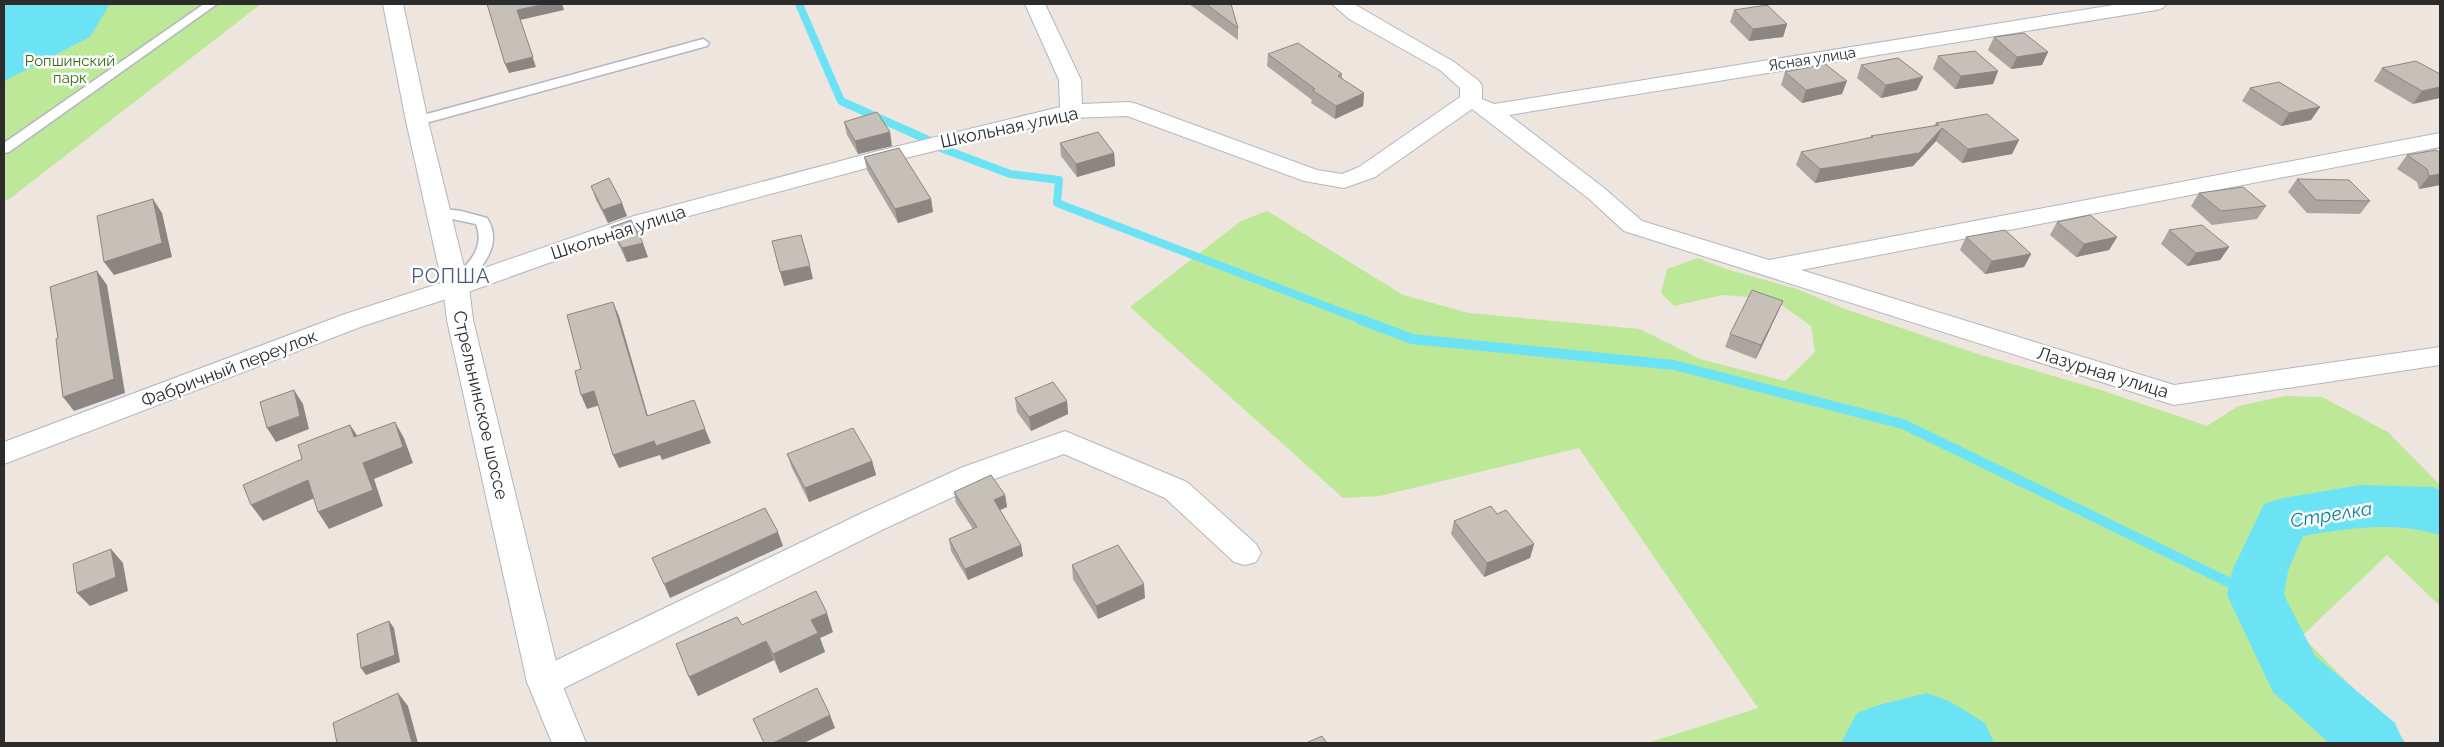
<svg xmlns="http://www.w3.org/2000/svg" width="2444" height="747" font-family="Raleway,sans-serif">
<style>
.green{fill:#bde898}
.water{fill:#6ce3f5}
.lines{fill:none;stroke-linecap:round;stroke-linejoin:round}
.stream-far1{stroke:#6ce3f5;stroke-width:8}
.stream{stroke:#6ce3f5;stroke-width:10}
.river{fill:#6ce3f5;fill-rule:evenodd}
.lane-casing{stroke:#b2b6c0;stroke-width:3}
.street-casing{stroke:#b2b6c0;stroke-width:2}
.secondary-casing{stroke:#b2b6c0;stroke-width:2}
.lane{fill:#fff;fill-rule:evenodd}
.street{fill:#fff;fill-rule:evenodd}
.secondary{fill:#fff;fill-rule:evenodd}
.wall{fill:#aaa59f}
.shaded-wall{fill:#8b8682}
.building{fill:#c6c0b9;stroke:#8b8682}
.labels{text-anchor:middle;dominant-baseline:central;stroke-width:5;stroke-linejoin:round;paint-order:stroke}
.far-street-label{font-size:15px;fill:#2c2c2c;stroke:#fff}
.far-park-label{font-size:15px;fill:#346f17;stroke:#fff}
.street-label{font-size:18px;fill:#2c2c2c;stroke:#fff}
.water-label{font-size:19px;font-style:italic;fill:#077e9f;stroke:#fff}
.quarter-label{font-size:20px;letter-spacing:1px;fill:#495a80;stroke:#fff}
</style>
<rect width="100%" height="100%" fill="#eee5de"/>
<g class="green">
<polygon points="4,4 261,4 8,200 4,200"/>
<polygon points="1267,211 1403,295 1469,313 1640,329 1700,359 1785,381 1815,352 1811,326 1773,299 1723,295 1674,306 1661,293 1667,269 1698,258 1726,269 1797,289 1845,309 1975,353 2101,390 2207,426 2238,406 2285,396 2322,397 2388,432 2440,485 2440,606 2387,555 2302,636 2407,743 1648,743 1758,708 1579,448 1380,496 1343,498 1130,307 1241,221"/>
</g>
<polygon class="water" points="4,4 110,4 90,37 4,81"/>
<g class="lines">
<g class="stream-far1">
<polyline points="799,4 841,101 928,140"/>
<polyline points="941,148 1010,174 1059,180 1057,203 1362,320"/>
</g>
<polyline class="stream" points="1359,319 1412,339 1674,365 1903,424 2255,595"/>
<g class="river">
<path d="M2360 485 2433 487 2440 490V535C2392 521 2352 528 2303 536L2288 571 2284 595 2315 656 2395 723 2404 743H2329L2273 692 2227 595 2232 571 2264 504 2283 498Z"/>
<polygon points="1927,693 1949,701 1985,723 1994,743 1841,743 1857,713 1879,705"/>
</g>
<g class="lane-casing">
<g id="lane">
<polygon points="204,4 217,4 9,152 4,153 4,143"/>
<polygon points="703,39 709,43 707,46 422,124 417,125 410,121 412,118"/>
<path d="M438 208 461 211 487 218C505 246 479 271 461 290H451L448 287C462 266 487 253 476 224L433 215 431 212Z"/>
</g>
</g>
<g class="street-casing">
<g id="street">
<polygon points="1025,4 1045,4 1081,80 1082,104 1129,102 1137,104 1317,170 1342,174 1359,167 1460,97 1460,88 1440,70 1349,19 1332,4 1354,4 1454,62 1479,81 1482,86 1482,99 1494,104 2120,4 2166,4 2163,8 2156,10 1509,115 1604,188 1642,221 1769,260 2440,133 2440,147 1801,270 2174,385 2440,347 2440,365 2174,405 1624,231 1588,198 1472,109 1375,177 1344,188 1304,181 1127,116 1071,118 893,161 652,226 465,293 363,326 4,464 4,442 345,314 447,281 634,216 878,151 1060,107 1059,80"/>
<polygon points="1065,431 1187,482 1256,544 1261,553 1256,562 1245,565 1234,562 1165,498 1064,454 983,483 884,529 556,692 544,697 532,692 527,682 532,672 862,513 963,467"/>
</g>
</g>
<g class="secondary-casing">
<polygon id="secondary" points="383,4 403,4 428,121 469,287 473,320 561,682 586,743 552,743 527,682 447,320 443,287 406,121"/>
</g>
<use href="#lane" class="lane"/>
<use href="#street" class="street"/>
<use href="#secondary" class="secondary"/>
</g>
<g class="wall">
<polygon points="1189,4 1231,4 1238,28 1238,40"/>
<polygon points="1734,10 1787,24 1783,37 1749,41 1730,22"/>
<polygon points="1994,37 2048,52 2042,65 2011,69 1988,50"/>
<polygon points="1268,54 1342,74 1342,79 1364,93 1363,106 1335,119 1311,103 1312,100 1267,66"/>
<polygon points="1938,56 1998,71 1993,84 1955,89 1933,69"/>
<polygon points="1861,65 1917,90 1881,98 1857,78"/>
<polygon points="2382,68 2440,74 2413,104 2374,81"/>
<polygon points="1785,72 1842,94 1802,103 1781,85"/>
<polygon points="2250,88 2320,107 2311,120 2281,126 2242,101"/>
<polygon points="844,122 892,146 858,154 847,135"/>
<polygon points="1936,123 2019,140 2012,154 1962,163 1936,141 1913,166 1815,183 1796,165 1801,152 1871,138 1871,136 1934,126"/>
<polygon points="1060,143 1114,153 1115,166 1077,177 1061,156"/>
<polygon points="2440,153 2440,185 2419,189 2417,182 2397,169 2407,155"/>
<polygon points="864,157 931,199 933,212 898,223 867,170"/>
<polygon points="2297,179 2370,201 2360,214 2307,213 2288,192"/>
<polygon points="591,186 627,216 608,223 596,200"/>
<polygon points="2199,193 2266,206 2257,219 2212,225 2191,206"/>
<polygon points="2057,222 2117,237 2109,250 2076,257 2050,235"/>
<polygon points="611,227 648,257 627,262 617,241"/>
<polygon points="2169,230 2229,247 2220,260 2187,266 2161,244"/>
<polygon points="1966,237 2031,254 2024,267 1985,274 1960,250"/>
<polygon points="1783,301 1777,314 1756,359 1725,347 1730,334"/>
<polygon points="1015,398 1067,401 1068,414 1031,431 1017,412"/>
<polygon points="787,454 872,461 876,475 809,502 792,468"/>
<polygon points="954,492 1005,495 1007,507 999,510 1021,545 1023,556 968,580 951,551 949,539 973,529 956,503"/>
<polygon points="1497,514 1534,544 1530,558 1484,577 1451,534 1454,521"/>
<polygon points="1072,565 1145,598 1098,619 1073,579"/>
<polygon points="742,625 833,632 820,638 825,652 780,673 774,660 698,696 689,677"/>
</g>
<g class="shaded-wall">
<polygon points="546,4 562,4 564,10 520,20 536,67 509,73 505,64 517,10"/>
<polygon points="1787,24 1783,37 1749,41 1753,29"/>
<polygon points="2048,52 2042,65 2011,69 2017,57"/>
<polygon points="1998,71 1993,84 1955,89 1961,76"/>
<polygon points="1923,77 1917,90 1881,98 1886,85"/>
<polygon points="1847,81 1842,94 1802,103 1806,90"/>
<polygon points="2440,87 2440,98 2413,104 2422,91"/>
<polygon points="1364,93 1363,106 1335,119 1336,106"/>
<polygon points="2320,107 2311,120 2281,126 2289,113"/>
<polygon points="1942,128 1936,141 1913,166 1815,183 1820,169"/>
<polygon points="890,132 892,146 858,154 855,141"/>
<polygon points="2019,140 2012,154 1962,163 1968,149"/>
<polygon points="1114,153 1115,166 1077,177 1076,164"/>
<polygon points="2440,174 2440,185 2419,189 2429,176"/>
<polygon points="153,199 162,213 172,257 114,275 104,262"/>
<polygon points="931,199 933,212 898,223 895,209"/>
<polygon points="622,203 627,216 608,223 603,210"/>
<polygon points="2117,237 2109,250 2076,257 2084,244"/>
<polygon points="643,243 648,257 627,262 622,248"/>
<polygon points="2229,247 2220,260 2187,266 2196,253"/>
<polygon points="2031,254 2024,267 1985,274 1992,261"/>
<polygon points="810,266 813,279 784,286 780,272"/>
<polygon points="97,271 107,285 125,393 74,411 63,397"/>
<polygon points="1783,301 1777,314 1756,359 1761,345"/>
<polygon points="613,302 619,316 652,430 647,416"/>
<polygon points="294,390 303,404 309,429 276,442 267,428"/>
<polygon points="594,391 600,405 587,409 581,395"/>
<polygon points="1067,401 1068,414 1031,431 1029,417"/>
<polygon points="395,422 404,438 413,463 374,479 383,506 329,529 318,512"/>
<polygon points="350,425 361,441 354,437"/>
<polygon points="705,429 711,443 662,460 660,455 619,468 613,455 654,441"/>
<polygon points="872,461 876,475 809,502 805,488"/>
<polygon points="308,480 319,496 263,521 251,505"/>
<polygon points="1005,495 1007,507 996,512 994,500"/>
<polygon points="778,532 783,546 670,598 664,584"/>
<polygon points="1534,544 1530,558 1484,577 1487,563"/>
<polygon points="1021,545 1023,556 968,580 965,569"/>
<polygon points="111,549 123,563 128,591 90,606 77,593"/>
<polygon points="1144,584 1145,598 1098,619 1096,606"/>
<polygon points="827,613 833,632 820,638 825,652 780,673 773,654 811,620"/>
<polygon points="389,621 394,628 400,662 366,675 361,668"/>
<polygon points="766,641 774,660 698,696 689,677"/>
<polygon points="398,693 408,706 418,743 412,743"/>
<polygon points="830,715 835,728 804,743 773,743"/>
</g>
<g class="building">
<polygon points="487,4 546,4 517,10 533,57 505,64"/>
<polygon points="1206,4 1231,4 1238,28"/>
<polygon points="1767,5 1787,24 1753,29 1734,10"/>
<polygon points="2024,33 2048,52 2017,57 1994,37"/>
<polygon points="1298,43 1342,74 1338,76 1364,93 1336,106 1312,90 1315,89 1268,54"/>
<polygon points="1975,51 1998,71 1961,76 1938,56"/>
<polygon points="1898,58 1923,77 1886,85 1861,65"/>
<polygon points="2416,61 2440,74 2440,87 2422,91 2382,68"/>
<polygon points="1825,64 1847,81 1806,90 1785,72"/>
<polygon points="2279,82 2320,107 2289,113 2250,88"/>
<polygon points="877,112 890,132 855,141 844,122"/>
<polygon points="1987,114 2019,140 1968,149 1942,128 1919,153 1820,169 1801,152 1873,137 1871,136 1939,125 1936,123"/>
<polygon points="1098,132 1114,153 1076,164 1060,143"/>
<polygon points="899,148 931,199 895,209 864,157"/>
<polygon points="2436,150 2440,153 2440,174 2429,176 2427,169 2407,155"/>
<polygon points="609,178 622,203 603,210 591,186"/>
<polygon points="2297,179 2349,180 2370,201 2316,200"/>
<polygon points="2243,187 2266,206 2221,211 2199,193"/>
<polygon points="153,199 162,243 104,262 97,216"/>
<polygon points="2090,215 2117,237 2084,244 2057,222"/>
<polygon points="631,220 643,243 622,248 611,227"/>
<polygon points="2202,225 2229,247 2196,253 2169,230"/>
<polygon points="2005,230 2031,254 1992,261 1966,237"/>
<polygon points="801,235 810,266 780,272 772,241"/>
<polygon points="97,271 114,379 63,397 56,339 58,338 50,287"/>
<polygon points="1752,290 1783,301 1761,345 1730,334"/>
<polygon points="613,302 647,416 694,400 705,429 656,446 654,441 613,455 594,391 581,395 575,371 581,369 567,315"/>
<polygon points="1053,382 1067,401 1029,417 1015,398"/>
<polygon points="294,390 300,416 267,428 260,402"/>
<polygon points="395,422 403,447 363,463 373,490 318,512 308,480 251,505 243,485 302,459 298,445 350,425 354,437"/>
<polygon points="853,428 872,461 805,488 787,454"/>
<polygon points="991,475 1005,495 994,500 1021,545 965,569 949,539 977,527 954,492"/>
<polygon points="1491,506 1497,514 1506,510 1534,544 1487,563 1454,521"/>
<polygon points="765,508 778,532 664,584 652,558"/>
<polygon points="1118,545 1144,584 1096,606 1072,565"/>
<polygon points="111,549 116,577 77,593 73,564"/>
<polygon points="816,591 827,613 811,620 818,633 773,654 766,641 689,677 676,644 737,617 742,625"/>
<polygon points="389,621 395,655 361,668 357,634"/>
<polygon points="817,688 830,715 773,743 764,743 753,719"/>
<polygon points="398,693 412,743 337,743 333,723"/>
<polygon points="1322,736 1327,743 1306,743"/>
</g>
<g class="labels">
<g class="far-street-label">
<text transform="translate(1812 59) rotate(-9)">Ясная улица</text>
</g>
<g class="far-park-label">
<text x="70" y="61">Ропшинский<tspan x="70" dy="17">парк</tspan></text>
</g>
<g class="street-label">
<text transform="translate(1009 127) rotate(-12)">Школьная улица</text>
<text transform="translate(618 232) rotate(-18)">Школьная улица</text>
<text transform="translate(229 368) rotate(-21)">Фабричный переулок</text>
<text transform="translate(2103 372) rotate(17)">Лазурная улица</text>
<text transform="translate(481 405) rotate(77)">Стрельнинское шоссе</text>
</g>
<g class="water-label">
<text transform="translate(2331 514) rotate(-9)">Стрелка</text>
</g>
<g class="quarter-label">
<text x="451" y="276">РОПША</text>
</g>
</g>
<rect width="2444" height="747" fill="none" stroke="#2c2c2c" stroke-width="10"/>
</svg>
